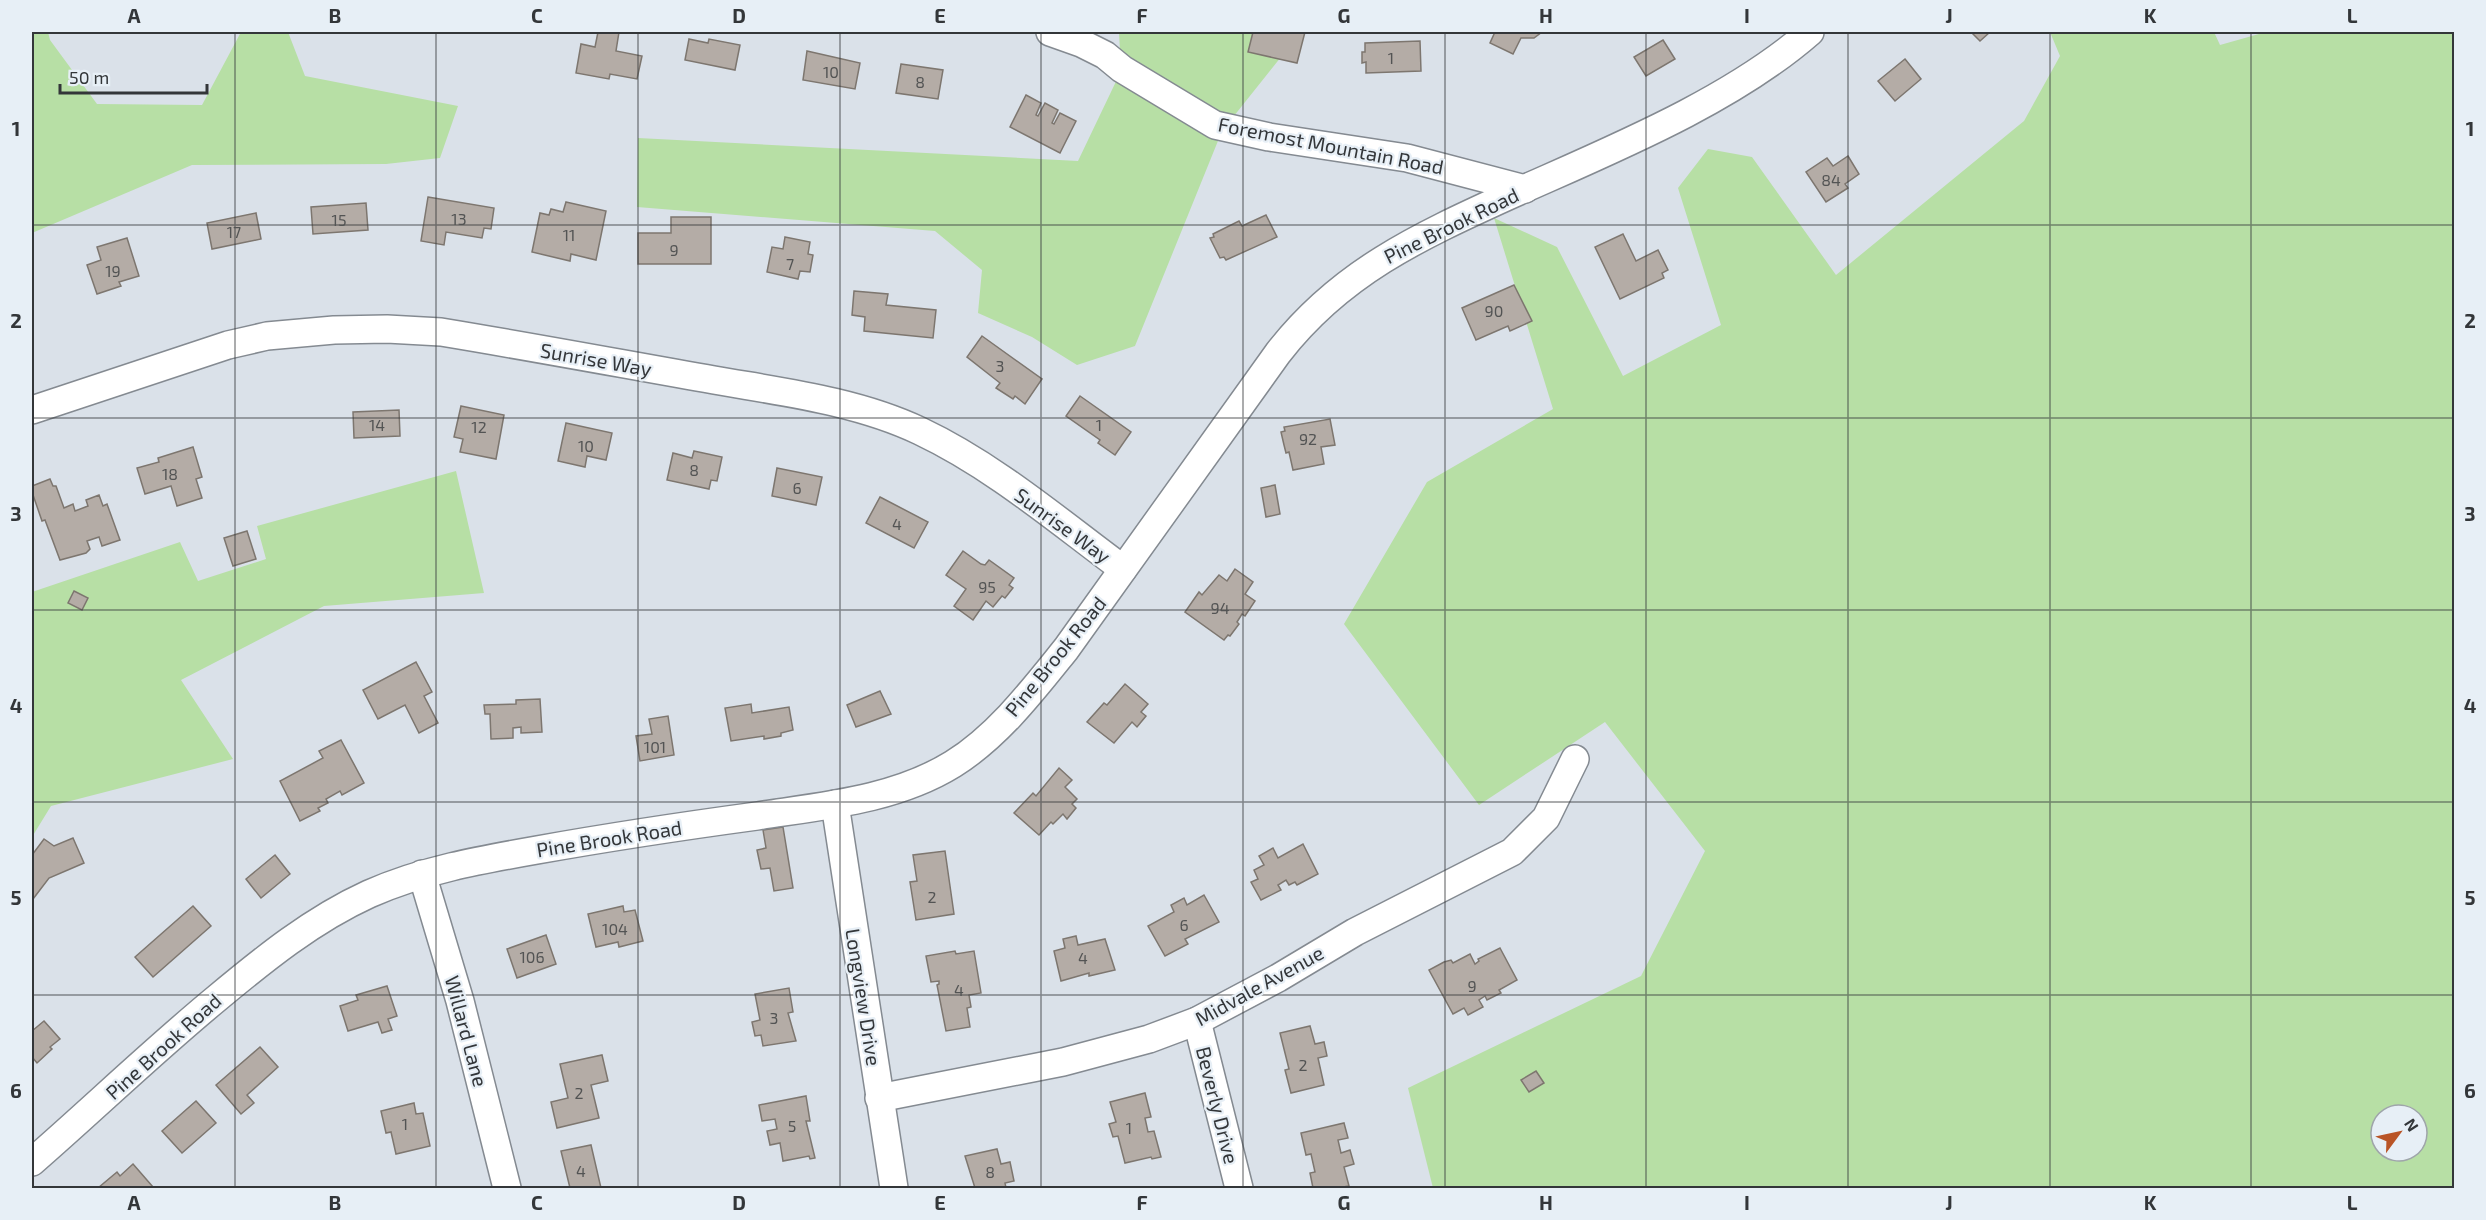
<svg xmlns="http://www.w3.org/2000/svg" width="2486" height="1220" font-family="'Exo 2',sans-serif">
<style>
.green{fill:#b7dfa5;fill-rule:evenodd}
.building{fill:#b4aca6;stroke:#7d766f;stroke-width:1.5}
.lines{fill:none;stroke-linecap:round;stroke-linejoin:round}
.minor-casing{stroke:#848a91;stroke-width:30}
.minor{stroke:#fff;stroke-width:27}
.grid{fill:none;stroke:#333639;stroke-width:1.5;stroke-opacity:0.55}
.labels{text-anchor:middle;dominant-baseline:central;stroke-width:4.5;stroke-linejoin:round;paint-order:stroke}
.number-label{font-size:16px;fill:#535454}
.street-label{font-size:20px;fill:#333639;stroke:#e7eff6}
.neatline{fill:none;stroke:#333639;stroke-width:2}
.grid-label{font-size:20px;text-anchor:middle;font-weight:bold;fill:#333639}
</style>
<rect width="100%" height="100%" fill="#dae1e9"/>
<g class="green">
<polygon points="32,32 48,32 50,40 97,104 202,105 241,32 288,32 305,76 458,106 440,158 386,164 192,165 32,233"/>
<polygon points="1119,32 1301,32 1222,131 1135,346 1077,365 1032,337 978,313 982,270 935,231 637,207 638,138 1078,161 1121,71"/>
<path d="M2050 32H2214L2220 45 2266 32H2454V1188H1433L1408 1088 1641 976 1705 851 1605 722 1479 805 1344 624 1427 482 1553 409 1494 218 1557 247 1623 376 1721 325 1678 188 1708 149 1752 157 1836 275 2024 121 2060 56ZM2381 1115H2417V1151H2381Z"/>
<polygon points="456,471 484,593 324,606 181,680 233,759 51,806 32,837 32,592 180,542 198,581 266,559 257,526"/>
</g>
<g class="building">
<polygon points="598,32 619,32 616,51 642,56 637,79 610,74 609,79 576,73 581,44 595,47"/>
<polygon points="1253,32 1305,32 1297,63 1248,52"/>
<polygon points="1495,32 1542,32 1534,38 1521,38 1513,54 1490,43"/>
<polygon points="1971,32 1990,32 1980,41"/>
<polygon points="689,39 708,43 709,39 740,45 735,70 685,60"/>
<polygon points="1663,40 1675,59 1646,76 1634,57"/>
<polygon points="1420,41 1421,71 1366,73 1366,62 1362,63 1362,52 1365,52 1365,43"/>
<polygon points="807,51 860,63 855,89 803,80"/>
<polygon points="1905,59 1921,79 1895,101 1878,81"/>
<polygon points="901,64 943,70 938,99 896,93"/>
<polygon points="1026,95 1041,103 1036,115 1038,116 1045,103 1058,110 1052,123 1054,124 1060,113 1076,121 1060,153 1010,127"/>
<polygon points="1848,156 1859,174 1845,184 1848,188 1826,202 1806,172 1827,158 1833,166"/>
<polygon points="428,197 494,208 491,229 484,228 482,238 446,232 444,245 421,241"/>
<polygon points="566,202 606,211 596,260 571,254 570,261 532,252 540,213 549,215 551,209 563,212"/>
<polygon points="366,203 368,230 313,234 311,207"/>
<polygon points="256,213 261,239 212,249 207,223"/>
<polygon points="1266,215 1277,237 1226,260 1224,257 1220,258 1210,238 1214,237 1213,234 1239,221 1242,226"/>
<polygon points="671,217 711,217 711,264 638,264 638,233 671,233"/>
<polygon points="1623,234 1636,261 1658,250 1668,270 1662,273 1664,278 1620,299 1595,247"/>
<polygon points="785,237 810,242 808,254 813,255 810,272 800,271 798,279 767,272 772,247 783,249"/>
<polygon points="127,238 139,276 119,282 121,286 97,294 87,265 101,260 97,247"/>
<polygon points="1514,285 1532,321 1510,331 1508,326 1476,340 1462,308"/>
<polygon points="854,291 888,294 886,305 936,310 933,338 864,331 865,317 852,315"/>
<polygon points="982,336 1042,379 1025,404 1015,396 1013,399 996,388 1000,383 967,357"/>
<polygon points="1080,396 1131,432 1115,455 1098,443 1100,440 1066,416"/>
<polygon points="461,406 504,415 496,459 460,452 463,439 454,437"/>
<polygon points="399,410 400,436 354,438 353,412"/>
<polygon points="1330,419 1335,445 1321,447 1324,464 1293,470 1289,452 1286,453 1284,445 1281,432 1285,431 1284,427"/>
<polygon points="566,423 612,433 606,460 587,456 585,467 558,461"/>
<polygon points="193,447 202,477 196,479 202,498 177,506 171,486 145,494 137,468 159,462 158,458"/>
<polygon points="694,451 722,457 717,481 711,480 709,489 667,480 673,453 692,458"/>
<polygon points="777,468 822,477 816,505 772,496"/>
<polygon points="50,479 53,486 56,486 64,508 73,504 75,511 88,506 86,500 99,495 103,506 107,504 120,540 102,546 99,537 87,541 90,549 86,553 60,560 45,520 42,521 32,492 32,486"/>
<polygon points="1275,485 1280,514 1266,517 1261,488"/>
<polygon points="880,497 928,522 914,548 866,523"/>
<polygon points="247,531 256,559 233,566 224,538"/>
<polygon points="963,551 981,564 985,565 989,560 1014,578 1009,585 1013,588 1005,598 1002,596 993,607 986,601 973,620 954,606 966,589 946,575"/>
<polygon points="1235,569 1253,582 1245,594 1255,601 1245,616 1242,614 1237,622 1239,624 1230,636 1228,635 1224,640 1185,612 1199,592 1202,595 1219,575 1227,581"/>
<polygon points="74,591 88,598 82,610 68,603"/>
<polygon points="416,662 432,692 424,696 438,723 419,733 405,705 378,719 363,690"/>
<polygon points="1125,684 1148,704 1141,712 1146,716 1137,727 1132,722 1114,743 1087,722 1104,703 1107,705"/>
<polygon points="880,691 891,714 856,727 847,705"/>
<polygon points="540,699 542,732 521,733 521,727 513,728 513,738 491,739 490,714 485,714 484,705 516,704 516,700"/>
<polygon points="751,704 752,713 789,707 793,730 781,733 781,736 764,739 764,736 731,741 725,708"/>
<polygon points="668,716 674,755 640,761 636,736 652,734 649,719"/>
<polygon points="341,740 364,783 342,795 340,791 326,799 328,803 318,808 320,811 300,821 280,781 323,758 319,751"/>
<polygon points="1059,768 1072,780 1065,787 1077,799 1072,804 1076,808 1067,819 1063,814 1053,824 1051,822 1039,835 1014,813 1033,793 1036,796"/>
<polygon points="783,827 793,888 774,891 770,868 761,869 757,850 766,848 763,830"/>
<polygon points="73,838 84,863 49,878 33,899 32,855 44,839 54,846"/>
<polygon points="1303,844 1318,874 1297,885 1295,882 1289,885 1286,880 1278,885 1281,890 1261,900 1251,882 1258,879 1254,870 1264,865 1259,856 1273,848 1278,858"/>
<polygon points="945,851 954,914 916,920 910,882 917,881 913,855"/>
<polygon points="275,855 290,874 261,898 246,879"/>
<polygon points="1204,895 1219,922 1185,939 1188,944 1165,956 1148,926 1174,912 1171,905 1184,898 1187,905"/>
<polygon points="193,906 211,926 153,977 135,957"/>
<polygon points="623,906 624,912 635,910 643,941 619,947 618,942 596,947 588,914"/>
<polygon points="546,935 556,964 517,978 507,949"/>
<polygon points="1076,936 1078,945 1105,939 1115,970 1089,976 1089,973 1061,981 1054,951 1065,948 1063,939"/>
<polygon points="1500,948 1517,980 1499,990 1501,993 1487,1000 1485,996 1479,1000 1483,1007 1468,1015 1464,1008 1453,1014 1429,970 1444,962 1451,960 1453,963 1470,954 1475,964 1479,961 1478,959"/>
<polygon points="955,951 956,954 974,951 981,993 969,995 971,1007 967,1008 970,1027 946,1031 937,985 939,984 939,981 931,982 926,956"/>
<polygon points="387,986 397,1016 388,1019 392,1030 382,1033 378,1022 348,1031 340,1006 358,1000 356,995"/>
<polygon points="789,988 793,1012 788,1013 796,1041 763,1046 761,1035 755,1036 752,1022 760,1020 755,994"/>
<polygon points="44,1021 60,1039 50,1047 52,1049 37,1063 32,1057 32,1031"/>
<polygon points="1310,1026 1315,1044 1324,1042 1327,1056 1318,1058 1324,1085 1291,1093 1285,1070 1289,1069 1280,1033"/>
<polygon points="260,1047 278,1067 247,1095 254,1103 241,1114 216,1085"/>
<polygon points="602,1055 608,1081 591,1085 599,1118 557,1128 551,1102 568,1098 560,1064"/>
<polygon points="1536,1071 1544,1083 1529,1092 1521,1080"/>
<polygon points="1145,1093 1151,1117 1145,1118 1148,1132 1154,1131 1161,1157 1152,1159 1151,1157 1125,1163 1118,1136 1113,1137 1109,1124 1116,1122 1110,1102"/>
<polygon points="806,1096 810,1121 806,1121 815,1158 810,1159 809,1156 783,1161 780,1143 770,1145 767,1131 777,1129 775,1119 762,1121 759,1105"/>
<polygon points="196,1101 216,1123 182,1153 162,1131"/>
<polygon points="414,1103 416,1114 423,1113 430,1146 396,1154 391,1132 386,1133 381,1111"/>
<polygon points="1344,1123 1348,1138 1338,1140 1341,1153 1350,1150 1354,1164 1344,1167 1349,1186 1337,1188 1313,1188 1310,1173 1315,1172 1311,1154 1306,1155 1301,1133"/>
<polygon points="591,1145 601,1188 570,1188 561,1151"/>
<polygon points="997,1149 1001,1164 1010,1162 1014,1181 1005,1183 1006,1188 975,1188 965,1156"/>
<polygon points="133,1164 153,1187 152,1188 98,1188 117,1172 120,1176"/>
</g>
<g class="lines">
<g class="minor-casing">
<g id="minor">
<polyline points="1050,32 1081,43 1105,55 1122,69 1215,125 1269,137 1407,158 1525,189"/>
<path d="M32 410 228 345 267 336 334 330 387 329 441 332C532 347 623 364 714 380 782 392 857 401 920 431 994 466 1058 521 1123 569"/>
<polyline points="835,804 894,1188"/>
<polyline points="422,874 460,1001 507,1188"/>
<polyline points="1197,1021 1239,1188"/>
<polyline points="879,1098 1063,1062 1149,1039 1197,1021 1278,978 1355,932 1512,852 1546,818 1575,759"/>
<path d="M32 1162C94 1108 153 1051 216 999 264 959 312 920 369 894 423 870 480 860 537 850 610 837 683 826 757 816 822 806 895 800 953 764 998 736 1033 690 1066 649L1278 353C1340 273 1418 237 1508 196 1606 152 1729 103 1810 32"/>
</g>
</g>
<use href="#minor" class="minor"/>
</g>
<path class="grid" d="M235 32V1188M436 32V1188M638 32V1188M840 32V1188M1041 32V1188M1243 32V1188M1445 32V1188M1646 32V1188M1848 32V1188M2050 32V1188M2251 32V1188M32 225H2454M32 418H2454M32 610H2454M32 802H2454M32 995H2454"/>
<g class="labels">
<g class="number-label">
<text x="1391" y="57">1</text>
<text x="831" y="71">10</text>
<text x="920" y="81">8</text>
<text x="1831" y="179">84</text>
<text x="459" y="218">13</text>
<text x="339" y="219">15</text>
<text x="234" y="231">17</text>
<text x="569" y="234">11</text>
<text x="674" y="249">9</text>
<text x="790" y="263">7</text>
<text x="113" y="270">19</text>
<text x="1494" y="310">90</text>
<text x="1000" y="365">3</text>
<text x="377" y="424">14</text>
<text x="1099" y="424">1</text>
<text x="479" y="426">12</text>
<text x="1308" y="438">92</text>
<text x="586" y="445">10</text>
<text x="694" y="469">8</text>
<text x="170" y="473">18</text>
<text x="797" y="487">6</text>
<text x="897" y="523">4</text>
<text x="987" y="586">95</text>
<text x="1220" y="607">94</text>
<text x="655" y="746">101</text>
<text x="932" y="896">2</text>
<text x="1184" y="924">6</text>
<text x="615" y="928">104</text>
<text x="532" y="956">106</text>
<text x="1083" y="957">4</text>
<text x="1472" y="985">9</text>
<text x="959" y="989">4</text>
<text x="774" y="1017">3</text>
<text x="1303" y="1064">2</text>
<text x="579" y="1092">2</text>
<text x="405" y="1123">1</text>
<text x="792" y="1125">5</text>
<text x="1129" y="1127">1</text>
<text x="581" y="1170">4</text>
<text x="990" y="1171">8</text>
</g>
<g class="street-label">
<text transform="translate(1331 145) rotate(11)">Foremost Mountain Road</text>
<text transform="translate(1451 225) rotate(-26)">Pine Brook Road</text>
<text transform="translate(596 359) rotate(10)">Sunrise Way</text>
<text transform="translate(1063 525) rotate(36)">Sunrise Way</text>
<text transform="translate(1055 656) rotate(-51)">Pine Brook Road</text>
<text transform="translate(609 838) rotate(-9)">Pine Brook Road</text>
<text transform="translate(1259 985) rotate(-29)">Midvale Avenue</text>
<text transform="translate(864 997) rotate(81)">Longview Drive</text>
<text transform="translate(467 1031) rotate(75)">Willard Lane</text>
<text transform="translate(163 1046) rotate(-42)">Pine Brook Road</text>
<text transform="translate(1218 1105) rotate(76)">Beverly Drive</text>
</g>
</g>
<rect width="2486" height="1220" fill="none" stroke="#e7eff6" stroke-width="66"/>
<g transform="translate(2399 1133) rotate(57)"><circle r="28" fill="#e7eff6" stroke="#9fa5aa" stroke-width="1.5"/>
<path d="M0-4.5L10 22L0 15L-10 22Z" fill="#b95426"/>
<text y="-9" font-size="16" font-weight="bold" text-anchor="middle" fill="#333639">N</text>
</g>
<path d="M60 84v9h147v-9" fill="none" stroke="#333639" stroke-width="3"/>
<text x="69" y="84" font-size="18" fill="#333639" stroke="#e7eff6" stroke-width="4.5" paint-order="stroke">50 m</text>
<rect x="33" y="33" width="2420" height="1154" class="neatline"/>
<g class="grid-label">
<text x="134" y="23">A</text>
<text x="335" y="23">B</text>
<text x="537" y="23">C</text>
<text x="739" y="23">D</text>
<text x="940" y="23">E</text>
<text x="1142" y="23">F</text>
<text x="1344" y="23">G</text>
<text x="1546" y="23">H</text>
<text x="1747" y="23">I</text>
<text x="1949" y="23">J</text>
<text x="2150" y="23">K</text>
<text x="2352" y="23">L</text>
<text x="16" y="136">1</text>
<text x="2470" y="136">1</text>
<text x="16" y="328">2</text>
<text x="2470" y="328">2</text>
<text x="16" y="521">3</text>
<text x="2470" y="521">3</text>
<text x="16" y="713">4</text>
<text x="2470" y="713">4</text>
<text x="16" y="905">5</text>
<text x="2470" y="905">5</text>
<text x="16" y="1098">6</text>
<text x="2470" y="1098">6</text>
<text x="134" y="1210">A</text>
<text x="335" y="1210">B</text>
<text x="537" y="1210">C</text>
<text x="739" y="1210">D</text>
<text x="940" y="1210">E</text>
<text x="1142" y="1210">F</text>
<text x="1344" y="1210">G</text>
<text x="1546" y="1210">H</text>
<text x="1747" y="1210">I</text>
<text x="1949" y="1210">J</text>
<text x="2150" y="1210">K</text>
<text x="2352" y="1210">L</text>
</g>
</svg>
